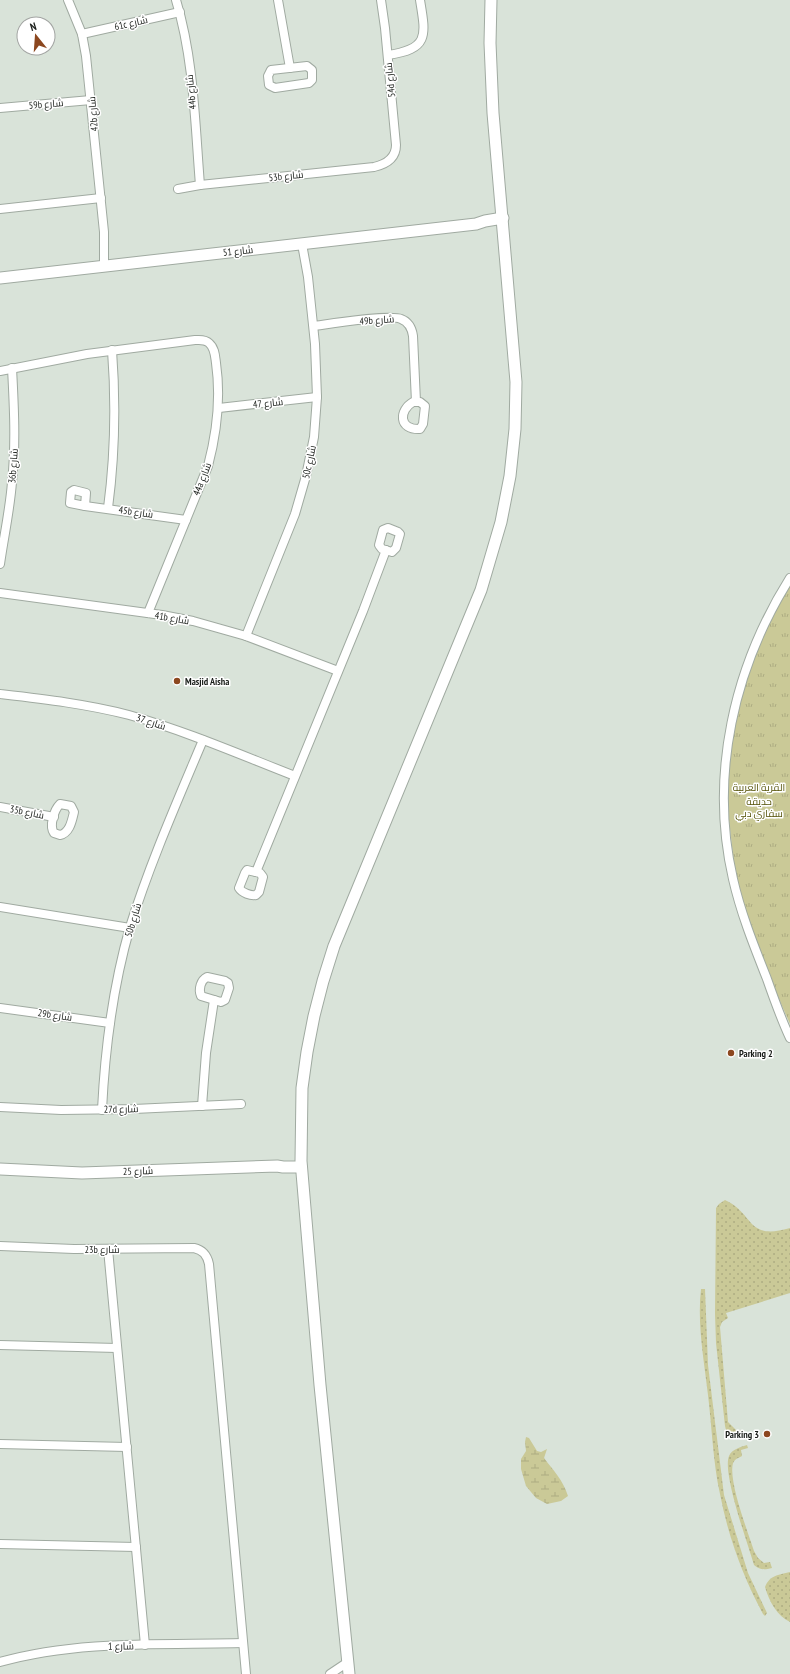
<svg xmlns="http://www.w3.org/2000/svg" width="790" height="1674" font-family="'PT Sans Narrow',Cairo,sans-serif">
<style>
.grass{fill:url(#grass-dots)}
.wetland{fill:url(#wetland-marsh)}
.park{fill:url(#park-tufts)}
.lines{fill:none;stroke-linecap:round;stroke-linejoin:round}
.street-casing{stroke:#a0aaa1;stroke-width:10}
.secondary-casing{stroke:#a0aaa1;stroke-width:13}
.street{stroke:#fff;stroke-width:8}
.secondary{stroke:#fff;stroke-width:11}
.poi-dot{fill:#8c471f;stroke:#fff;stroke-width:1.5}
.labels{text-anchor:middle;dominant-baseline:central;stroke-width:3;stroke-linejoin:round;paint-order:stroke}
.street-label{font-size:10px;fill:#1a1e1a;stroke:#fff}
.poi-label{font-size:10px;font-weight:bold;fill:#1a1e1a;stroke:#fff;text-anchor:start}
.park-label{font-size:10px;fill:#555207;stroke:#fff}
</style>
<defs>
<pattern id="grass-dots" width="8" height="8" patternUnits="userSpaceOnUse"><rect width="8" height="8" fill="#cac997"/><path d="M2 2h.1M6 6h.1" fill="none" stroke="#adac82" stroke-width="1.8" stroke-linecap="round"/></pattern>
<pattern id="wetland-marsh" width="20" height="14" patternUnits="userSpaceOnUse"><rect width="20" height="14" fill="#cac997"/><path d="M1 5h8M5 5V1M11 12h8M15 12V8" fill="none" stroke="#adac82"/></pattern>
<pattern id="park-tufts" width="24" height="20" patternUnits="userSpaceOnUse"><rect width="24" height="20" fill="#cac997"/><path d="M3 7l-1-3M5 7V3M7 7l1-3M15 17l-1-3M17 17v-4M19 17l1-3" fill="none" stroke="#adac82"/></pattern>
</defs>
<rect width="100%" height="100%" fill="#d9e3d9"/>
<g class="grass">
<path d="M725 1200C755 1214 746 1241 790 1228V1293L726 1313 728 1318 722 1322 720 1327 728 1422 736 1430H743L745 1437 738 1439 727 1434 725 1426 716 1343 715 1314 716 1208 719 1204Z"/>
<path d="M701 1289H705L708 1365 724 1495 748 1573 767 1613 765 1616 763 1614C743 1577 728 1536 720 1494 713 1462 712 1428 708 1395 704 1360 697 1324 701 1289Z"/>
<path d="M747 1445 748 1448 741 1450 742 1456C738 1458 735 1459 733 1463 728 1481 748 1532 754 1551L758 1558 764 1563 770 1562 772 1568C764 1570 760 1570 754 1565 748 1544 722 1473 729 1456 732 1449 741 1447 747 1445Z"/>
<path d="M790 1572V1622C777 1616 769 1601 765 1587 770 1575 778 1575 790 1572Z"/>
</g>
<path class="wetland" d="M526 1437 529 1438 537 1451 541 1452 547 1449 544 1458C553 1470 563 1480 568 1496L561 1501 547 1504 536 1498 526 1486 521 1469V1459L526 1451 525 1442Z"/>
<polygon class="park" points="790,583 790,1024 746,923 736,880 728,812 728,754 748,665"/>
<g class="lines">
<g class="street-casing">
<g id="street">
<polyline points="68,0 82,34 86,56 104,232 104,266"/>
<path d="M176 0C194 59 195 124 200 185"/>
<polyline points="278,0 290,68"/>
<polyline points="82,34 180,12"/>
<path d="M388 55C429 49 426 36 420 0"/>
<polygon points="307,66 312,70 312,80 309,83 275,88 269,85 268,76 271,70"/>
<polyline points="0,108 91,100"/>
<path d="M178 189 200 185 374 167C387 164 396 158 396 145L385 28 381 0"/>
<polyline points="0,209 101,198"/>
<path d="M314 326C329 324 390 314 401 319 409 322 412 329 413 336L416 402"/>
<path d="M0 371 87 354 195 340C200 340 205 339 209 343 215 348 215 356 216 363 221 398 217 432 208 466L148 613"/>
<path d="M413 402H420L425 406 423 424 420 429C398 430 399 410 413 402Z"/>
<polyline points="219,408 317,397"/>
<polygon points="74,490 86,493 85,506 70,503 71,492"/>
<polyline points="85,506 186,520"/>
<path d="M108 508C115 455 116 403 112 350"/>
<polygon points="388,528 398,532 400,534 396,548 392,552 382,549 379,545 383,530"/>
<path d="M0 564C4 536 10 509 12 482 16 444 14 406 12 368"/>
<path d="M790 578C734 667 709 775 733 879 741 914 754 946 767 979 774 999 781 1019 790 1038"/>
<polyline points="0,593 162,615 193,621 246,636 338,671"/>
<polyline points="246,636 295,514 306,476 314,437 317,397 315,344 308,277 302,244"/>
<path d="M0 694C43 699 87 704 129 715 186 731 241 755 295 776"/>
<path d="M60 804 71 806 74 812C72 820 70 833 60 835L54 833C49 826 54 810 60 804Z"/>
<polyline points="0,807 54,817"/>
<path d="M247 870 260 873 263 877 259 892 256 895C251 896 242 893 239 888L245 873Z"/>
<polyline points="256,872 363,611 386,550"/>
<polyline points="0,907 130,928"/>
<path d="M207 977 225 981 228 983 229 988 225 1000 221 1002 201 996C198 989 201 980 207 977Z"/>
<polyline points="0,1008 110,1023"/>
<polyline points="202,1106 206,1053 214,1000"/>
<polyline points="0,1107 61,1110 134,1109 241,1104"/>
<path d="M102 1110C105 1048 113 986 130 927 150 863 177 802 203 740"/>
<path d="M0 1246 74 1249 194 1248C203 1250 207 1255 209 1264L246 1674"/>
<polyline points="108,1249 145,1645"/>
<polyline points="0,1345 117,1348"/>
<polyline points="0,1444 127,1447"/>
<polyline points="0,1544 136,1547"/>
<path d="M0 1662C78 1640 162 1645 243 1643"/>
<polyline points="330,1674 348,1662"/>
</g>
</g>
<g class="secondary-casing">
<g id="secondary">
<polyline points="0,278 476,224 485,221 503,218"/>
<polyline points="0,1169 82,1173 277,1166 283,1167 301,1167"/>
<polyline points="349,1674 320,1385 301,1161 302,1088 307,1052 314,1016 323,981 334,946 481,590 501,522 510,476 515,429 516,382 493,113 490,43 491,0"/>
</g>
</g>
<use href="#street" class="street"/>
<use href="#secondary" class="secondary"/>
</g>
<g class="poi-dot">
<circle cx="177" cy="681" r="4"/>
<circle cx="731" cy="1053" r="4"/>
<circle cx="767" cy="1434" r="4"/>
</g>
<g class="labels">
<g class="street-label">
<text transform="translate(131 23) rotate(-13)">61c شارع</text>
<text transform="translate(390 80) rotate(-96)">54d شارع</text>
<text transform="translate(191 92) rotate(-96)">44b شارع</text>
<text transform="translate(46 104) rotate(-5)">59b شارع</text>
<text transform="translate(93 114) rotate(-95)">42b شارع</text>
<text transform="translate(286 176) rotate(-6)">53b شارع</text>
<text transform="translate(238 251) rotate(-6)">شارع 51</text>
<text transform="translate(377 320) rotate(-4)">49b شارع</text>
<text transform="translate(268 403) rotate(-6)">شارع 47</text>
<text transform="translate(309 462) rotate(-78)">50c شارع</text>
<text transform="translate(13 466) rotate(-86)">36b شارع</text>
<text transform="translate(202 479) rotate(-69)">44a شارع</text>
<text transform="translate(136 512) rotate(8)">45b شارع</text>
<text transform="translate(172 618) rotate(10)">41b شارع</text>
<text transform="translate(151 722) rotate(18)">شارع 37</text>
<text transform="translate(27 812) rotate(11)">35b شارع</text>
<text transform="translate(133 920) rotate(-73)">50b شارع</text>
<text transform="translate(55 1015) rotate(8)">29b شارع</text>
<text transform="translate(121 1109) rotate(-1)">27d شارع</text>
<text transform="translate(138 1171) rotate(-2)">شارع 25</text>
<text x="102" y="1249">23b شارع</text>
<text transform="translate(121 1646) rotate(-1)">شارع 1</text>
</g>
<g class="poi-label">
<text x="185" y="681">Masjid Aisha</text>
<text x="739" y="1053">Parking 2</text>
<text x="759" y="1434" text-anchor="end">Parking 3</text>
</g>
<g class="park-label">
<text x="759" y="787">القرية العربية</text>
<text x="759" y="801">حديقة<tspan x="759" dy="12">سفاري دبي</tspan></text>
</g>
</g>
<g transform="translate(36 36) rotate(343)"><circle r="19" fill="#ffffff" stroke="#a3a5a3"/>
<path d="M0-3L7 15L0 10L-7 15Z" fill="#8c471f"/>
<text y="-6" font-size="11" font-weight="bold" text-anchor="middle" fill="#1a1e1a">N</text>
</g>
</svg>
